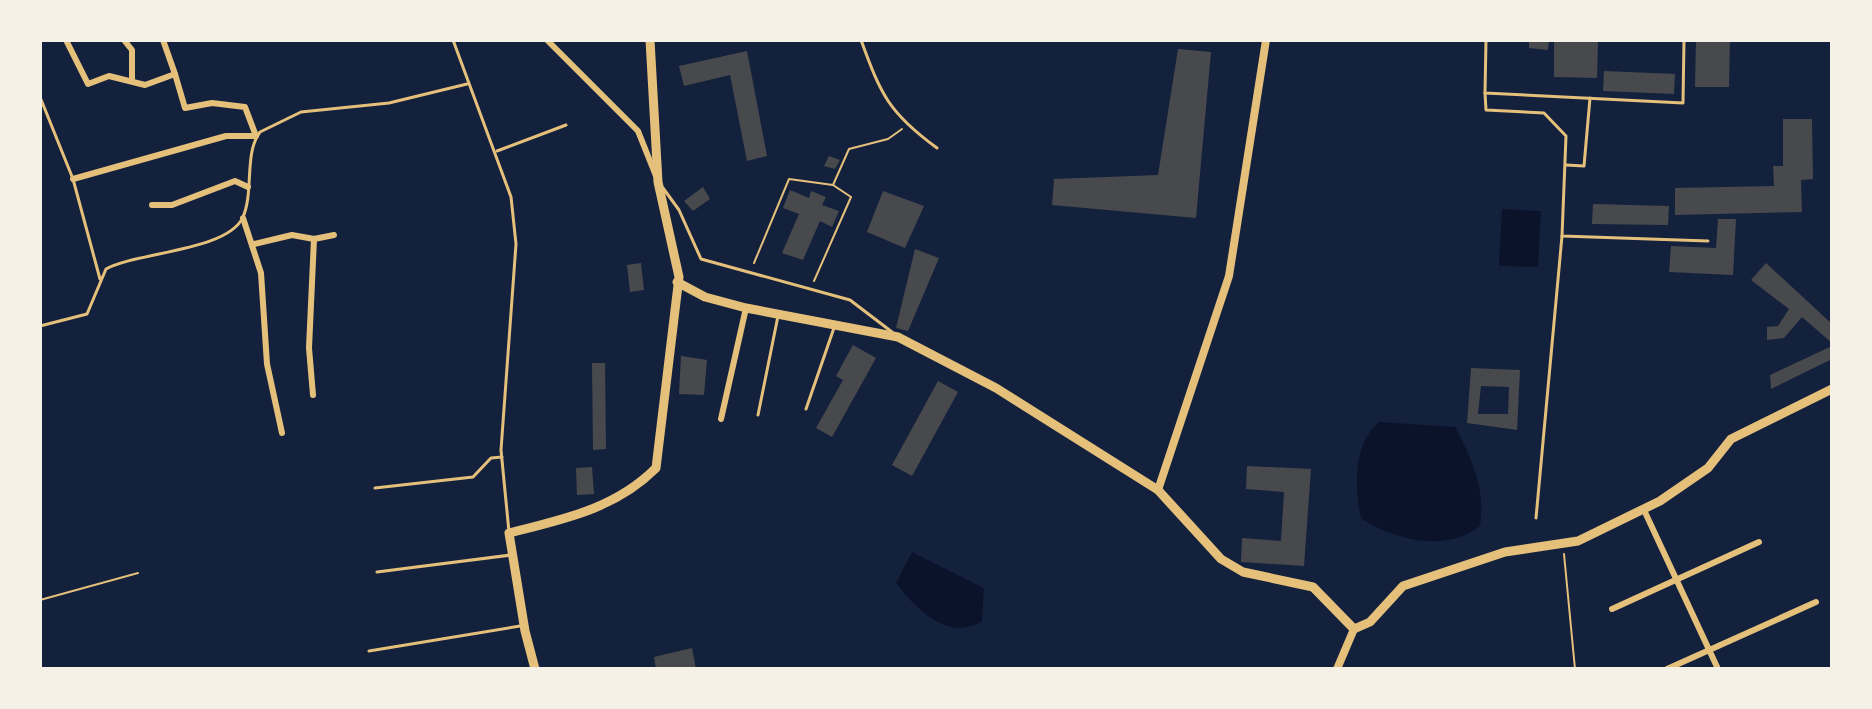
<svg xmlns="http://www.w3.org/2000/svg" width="1872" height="709" font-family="Literata,serif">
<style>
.water{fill:#0b132b}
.building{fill:#48494c;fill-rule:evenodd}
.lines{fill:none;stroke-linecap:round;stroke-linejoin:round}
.path{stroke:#e5c07b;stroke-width:2}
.service{stroke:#e5c07b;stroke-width:3}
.minor{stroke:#e5c07b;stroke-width:6}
.tertiary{stroke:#e5c07b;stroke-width:8}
.secondary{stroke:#e5c07b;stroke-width:9}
</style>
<rect width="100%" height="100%" fill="#14213d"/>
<g class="water">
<polygon points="1502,209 1541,211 1538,267 1499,266"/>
<path d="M1379 422 1455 427C1472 459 1486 489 1480 526 1447 553 1393 540 1361 518 1354 487 1353 444 1379 422Z"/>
<path d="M912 552 984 588 982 621C949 643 915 608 896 583Z"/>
</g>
<g class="building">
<polygon points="1529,40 1549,40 1548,50 1529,48"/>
<polygon points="1554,40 1598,40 1597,78 1554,77"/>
<polygon points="1696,40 1730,40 1729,87 1695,87"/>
<polygon points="1178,49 1211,52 1196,218 1052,205 1054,179 1158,175"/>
<polygon points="747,51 767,156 747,161 730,75 684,86 679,66"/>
<polygon points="1604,71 1675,74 1674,94 1603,91"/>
<polygon points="1783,119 1812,119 1813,179 1801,180 1802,212 1675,215 1675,188 1774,186 1773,166 1783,166"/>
<polygon points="829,156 840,160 835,169 824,166"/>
<polygon points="703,187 710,199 693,211 684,201"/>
<polygon points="790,190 809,198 811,191 826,197 822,205 839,211 832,227 820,221 803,260 782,253 799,214 783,208"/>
<polygon points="883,191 924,206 905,248 867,232"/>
<polygon points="1593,204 1669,206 1668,225 1592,224"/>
<polygon points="1718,219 1736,219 1733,275 1669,272 1671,246 1716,248"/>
<polygon points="915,249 939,258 908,331 896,328"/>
<polygon points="641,263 644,290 630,292 627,265"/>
<polygon points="1766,263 1832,324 1832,343 1802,317 1784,338 1767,340 1767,327 1778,326 1789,309 1751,280"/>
<polygon points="853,345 876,358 832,437 816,428 843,380 836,376"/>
<polygon points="1832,346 1832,359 1771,389 1770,375"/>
<polygon points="681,356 707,360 704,395 679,394"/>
<polygon points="592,363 605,363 606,449 593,450"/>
<path d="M1471 368 1520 370 1517 430 1467 423ZM1481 386 1509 387 1508 414H1478Z"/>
<polygon points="938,381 958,392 912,476 892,465"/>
<polygon points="1247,466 1311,469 1304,566 1241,562 1242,538 1281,541 1284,492 1246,489"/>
<polygon points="592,467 594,494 577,495 576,468"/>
<polygon points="692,648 696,669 656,669 654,657"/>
</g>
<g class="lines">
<g class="path">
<polyline points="833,185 849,149 888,139 902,129"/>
<polyline points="754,263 789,179 833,185 851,197 814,281"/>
<polyline points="1564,554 1575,669"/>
<polyline points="40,600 138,573"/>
</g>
<g class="service">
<polyline points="453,40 511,197 516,244 501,450 509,532"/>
<path d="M861 40C881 95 889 113 937 148"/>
<polyline points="956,40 961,40"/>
<polyline points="1486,40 1485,93 1683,103 1684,40"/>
<polyline points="1485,93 1486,110 1544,113 1566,136 1562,236 1708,241"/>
<polyline points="40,97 73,179 100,279"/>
<polyline points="497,151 566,125"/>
<polyline points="1566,165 1584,166 1590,98"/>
<polyline points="663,188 679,210 701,259 850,300 892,332"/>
<path d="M40 326 87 314 106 269C137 252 228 251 243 217 254 192 244 153 260 132L301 112 389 103 467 84"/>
<polyline points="806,409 835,325"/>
<polyline points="758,415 778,316"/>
<polyline points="375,488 473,477 491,458 502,457"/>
<polyline points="1536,518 1562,236"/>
<polyline points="377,572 511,555"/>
<polyline points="369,651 520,626"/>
</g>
<g class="minor">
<polyline points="66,40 88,84 109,76 145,85 175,74 185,108 212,103 245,107 256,136 226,136 73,179"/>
<polyline points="124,40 132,50 132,81"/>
<polyline points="163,40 175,74"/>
<polyline points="547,40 638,131 656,176"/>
<polyline points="152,205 172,205 235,181 248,187"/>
<polyline points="243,218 261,273 267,364 282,433"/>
<polyline points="254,244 292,235 314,239 334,235"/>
<polyline points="313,395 309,348 314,239"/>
<polyline points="721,419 746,308"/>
<polyline points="1644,510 1718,669"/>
<polyline points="1612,609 1759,542"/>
<polyline points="1667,669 1816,602"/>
</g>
<g class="tertiary">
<polyline points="1158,490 1229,276 1266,40"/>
<polyline points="1337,669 1354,629"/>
</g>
<g class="secondary">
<polyline points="677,282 705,297 746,308 898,337 996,388 1158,490 1221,559 1243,572 1313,587 1354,629 1370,622 1403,586 1505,552 1578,541 1660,501 1708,468 1731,439 1832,389"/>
<path d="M535 669 525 631 509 533C564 519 615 509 656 468L679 277 658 182 650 40"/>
</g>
</g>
<rect width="1872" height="709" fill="none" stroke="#f6f1e7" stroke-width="84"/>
</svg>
